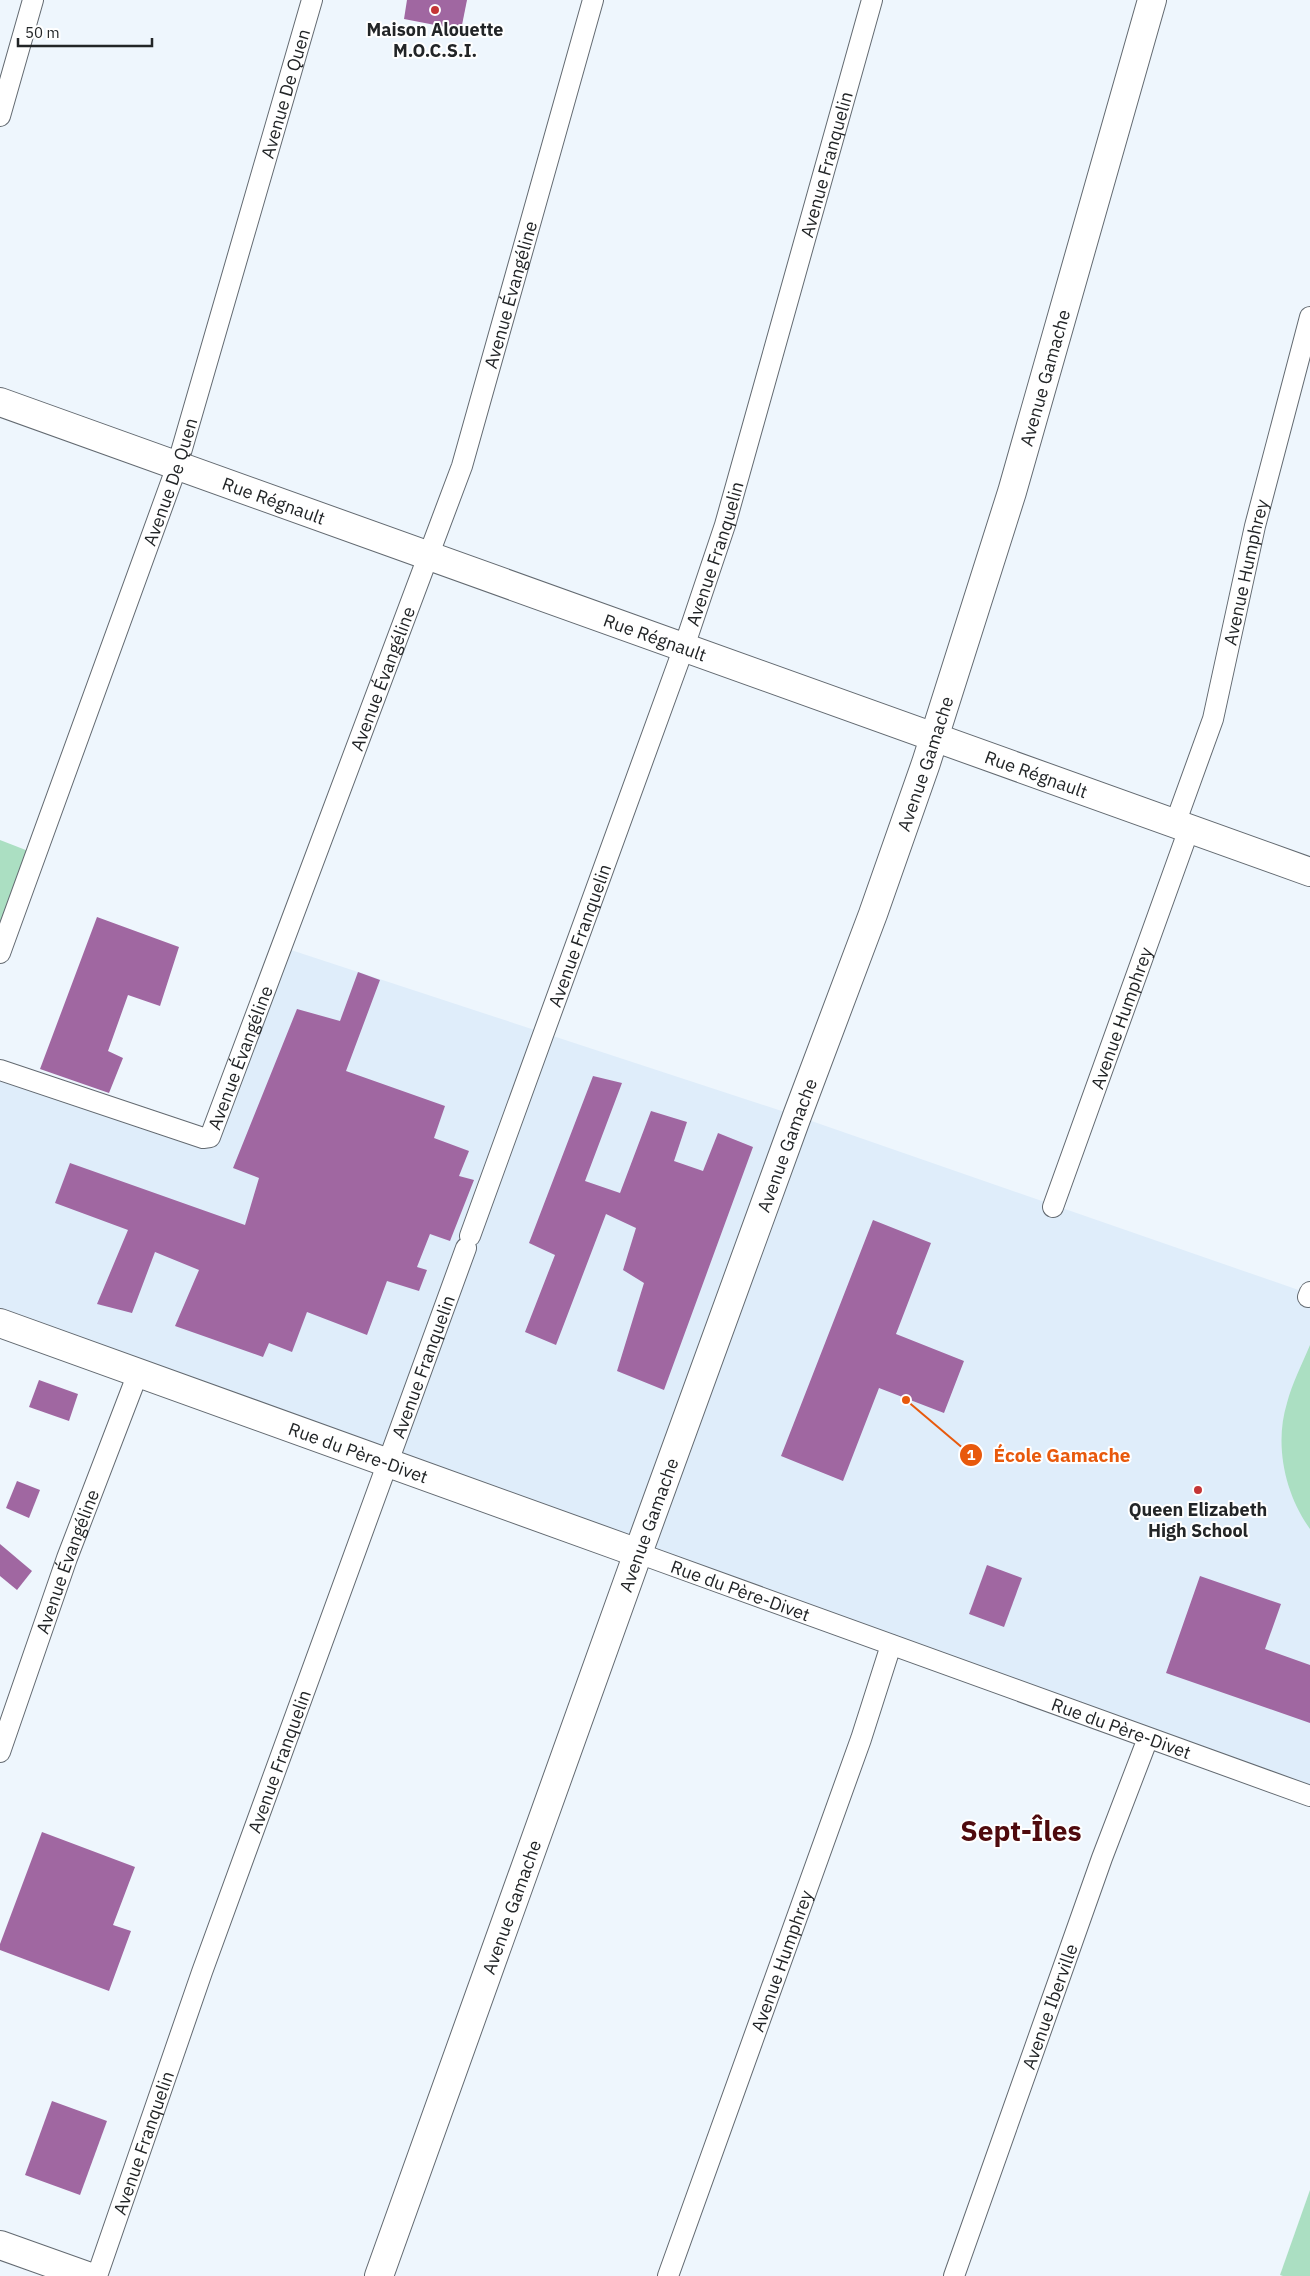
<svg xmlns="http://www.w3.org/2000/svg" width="1310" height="2276" font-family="'IBM Plex Sans',sans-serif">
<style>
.built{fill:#dfedfa}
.green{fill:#abdfc2}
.building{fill:#a067a1}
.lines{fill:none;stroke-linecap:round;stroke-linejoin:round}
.street-casing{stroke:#636a71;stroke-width:22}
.secondary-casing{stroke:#636a71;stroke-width:30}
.street{stroke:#fff;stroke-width:20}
.secondary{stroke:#fff;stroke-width:28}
.poi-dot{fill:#c43536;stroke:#fff;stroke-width:2}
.labels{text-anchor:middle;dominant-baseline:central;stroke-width:4;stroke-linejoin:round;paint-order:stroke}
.poi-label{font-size:18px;font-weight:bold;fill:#222527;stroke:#fff}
.street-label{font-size:18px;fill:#222527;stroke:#fff}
.town-label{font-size:28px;font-weight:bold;fill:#4f0a0d;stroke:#fff}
.leader{fill:none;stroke:#e8590c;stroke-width:2}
.callout-dot{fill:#e8590c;stroke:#fff;stroke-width:2}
.mark-label{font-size:15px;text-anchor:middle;font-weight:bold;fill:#fff}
.callout-label{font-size:19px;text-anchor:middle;font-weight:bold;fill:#e8590c;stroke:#fff;stroke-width:4;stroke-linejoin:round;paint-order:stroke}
</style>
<rect width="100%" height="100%" fill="#eef6fd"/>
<polygon class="built" points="291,950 797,1116 1310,1294 1310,1794 0,1323 0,1070 210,1137"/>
<g class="green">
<polygon points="0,840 36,854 0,942"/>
<path d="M1310 1345V1529C1285 1494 1274 1445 1287 1403 1292 1384 1302 1364 1310 1345Z"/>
<polygon points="1310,2190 1310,2276 1283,2276 1280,2275"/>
</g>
<g class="building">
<polygon points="407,0 467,0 461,30 404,19"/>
<polygon points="97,917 179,947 160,1006 128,995 108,1051 123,1058 109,1093 40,1069"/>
<polygon points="358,972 380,980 346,1071 445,1106 434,1138 469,1151 459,1176 474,1180 450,1241 430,1234 417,1267 427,1270 419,1291 387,1281 367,1335 307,1312 292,1352 269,1343 263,1357 175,1326 199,1270 155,1252 132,1313 97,1304 128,1230 55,1203 70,1163 245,1225 259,1178 233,1168 297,1009 340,1021"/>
<polygon points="593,1076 622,1083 585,1181 620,1193 651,1111 687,1122 674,1161 703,1171 718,1133 753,1147 664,1390 617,1371 644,1283 623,1270 636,1228 606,1214 556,1345 525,1332 555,1255 529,1243"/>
<polygon points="873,1220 931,1243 896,1334 964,1361 944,1413 879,1388 843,1481 781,1456"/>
<polygon points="39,1380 78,1394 69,1421 29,1407"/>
<polygon points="17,1481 40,1490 29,1518 6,1508"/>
<polygon points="0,1544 32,1571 17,1590 0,1576"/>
<polygon points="987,1565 1022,1578 1004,1627 969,1614"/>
<polygon points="1200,1576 1281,1604 1265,1649 1310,1665 1310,1723 1166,1673"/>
<polygon points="42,1832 135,1867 113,1925 131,1931 109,1991 0,1950 0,1944"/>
<polygon points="52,2101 107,2121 80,2195 25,2175"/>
</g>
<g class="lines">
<g class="street-casing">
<g id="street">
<polyline points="0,116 33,0"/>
<path id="s1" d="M1175 824 1213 719 1255 526 1310 317"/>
<path id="s2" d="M0 953 177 466 312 0"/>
<path id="s3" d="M0 1070 203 1138 210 1137 462 466 593 0"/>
<path id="s4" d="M1053 1207 1189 829"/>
<path id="s5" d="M470 1236 684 647 725 525 872 0"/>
<polyline points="1308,1297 1310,1292"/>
<path id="s6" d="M638 1553 1310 1796"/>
<path id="s7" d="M0 1752 67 1558 138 1373"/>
<path id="s8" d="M97 2276 202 1972 466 1248"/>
<path id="s9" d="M668 2276 861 1739 891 1645"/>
<path id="s10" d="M954 2276 1102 1858 1148 1738"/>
</g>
</g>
<g class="secondary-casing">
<g id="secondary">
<path id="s11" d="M0 402 1310 872"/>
<path id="s12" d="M0 1323 638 1553"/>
<polyline points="0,2245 87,2276"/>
<path id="s13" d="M379 2276 638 1553 797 1116 873 914 926 763 1012 492 1152 0"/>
</g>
</g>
<use href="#street" class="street"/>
<use href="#secondary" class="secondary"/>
</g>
<g class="poi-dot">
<circle cx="435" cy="10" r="5"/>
<circle cx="1198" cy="1490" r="5"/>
</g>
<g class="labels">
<g class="poi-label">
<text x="435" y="29">Maison Alouette<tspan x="435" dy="21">M.O.C.S.I.</tspan></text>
<text x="1198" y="1509">Queen Elizabeth<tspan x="1198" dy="21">High School</tspan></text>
</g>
<g class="street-label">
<text stroke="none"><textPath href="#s2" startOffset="906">Avenue De Quen</textPath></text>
<text stroke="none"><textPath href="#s5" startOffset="1130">Avenue Franquelin</textPath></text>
<text stroke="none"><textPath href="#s3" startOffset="1116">Avenue Évangéline</textPath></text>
<text stroke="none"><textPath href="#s13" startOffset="2012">Avenue Gamache</textPath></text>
<text stroke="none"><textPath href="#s2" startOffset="501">Avenue De Quen</textPath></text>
<text stroke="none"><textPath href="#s11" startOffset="291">Rue Régnault</textPath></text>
<text stroke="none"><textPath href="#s5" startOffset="725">Avenue Franquelin</textPath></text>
<text stroke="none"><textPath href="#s1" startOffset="262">Avenue Humphrey</textPath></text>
<text stroke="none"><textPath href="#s11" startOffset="696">Rue Régnault</textPath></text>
<text stroke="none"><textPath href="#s3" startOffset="711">Avenue Évangéline</textPath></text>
<text stroke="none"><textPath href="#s13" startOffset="1608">Avenue Gamache</textPath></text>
<text stroke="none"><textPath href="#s11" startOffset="1101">Rue Régnault</textPath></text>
<text stroke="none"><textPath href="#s5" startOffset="320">Avenue Franquelin</textPath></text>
<text stroke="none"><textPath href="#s4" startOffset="201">Avenue Humphrey</textPath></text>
<text stroke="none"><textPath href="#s3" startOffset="306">Avenue Évangéline</textPath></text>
<text stroke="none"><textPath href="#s13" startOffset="1202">Avenue Gamache</textPath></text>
<text stroke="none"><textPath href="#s8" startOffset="966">Avenue Franquelin</textPath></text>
<text stroke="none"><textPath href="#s12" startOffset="381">Rue du Père-Divet</textPath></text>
<text stroke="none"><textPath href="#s13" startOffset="798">Avenue Gamache</textPath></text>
<text stroke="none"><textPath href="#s7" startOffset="202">Avenue Évangéline</textPath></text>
<text stroke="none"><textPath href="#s6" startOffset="109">Rue du Père-Divet</textPath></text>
<text stroke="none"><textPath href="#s6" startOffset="514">Rue du Père-Divet</textPath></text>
<text stroke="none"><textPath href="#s8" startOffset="546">Avenue Franquelin</textPath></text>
<text stroke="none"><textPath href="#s13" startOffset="392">Avenue Gamache</textPath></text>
<text stroke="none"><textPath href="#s9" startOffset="335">Avenue Humphrey</textPath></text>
<text stroke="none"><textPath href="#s10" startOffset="286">Avenue Iberville</textPath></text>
<text stroke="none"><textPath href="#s8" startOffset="141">Avenue Franquelin</textPath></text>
</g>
<g class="town-label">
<text x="1021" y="1830">Sept-Îles</text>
</g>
</g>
<path class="leader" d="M906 1400L971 1455"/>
<g class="callout-dot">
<circle cx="906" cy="1400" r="5"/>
<circle cx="971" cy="1455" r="12"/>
</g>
<g class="mark-label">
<text x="971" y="1460">1</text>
</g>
<g class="callout-label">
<text x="1062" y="1462">École Gamache</text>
</g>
<path d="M18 38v8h134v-8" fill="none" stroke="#222527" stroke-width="2.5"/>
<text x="25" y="38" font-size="15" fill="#222527" stroke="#ffffff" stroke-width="4" paint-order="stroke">50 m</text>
</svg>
